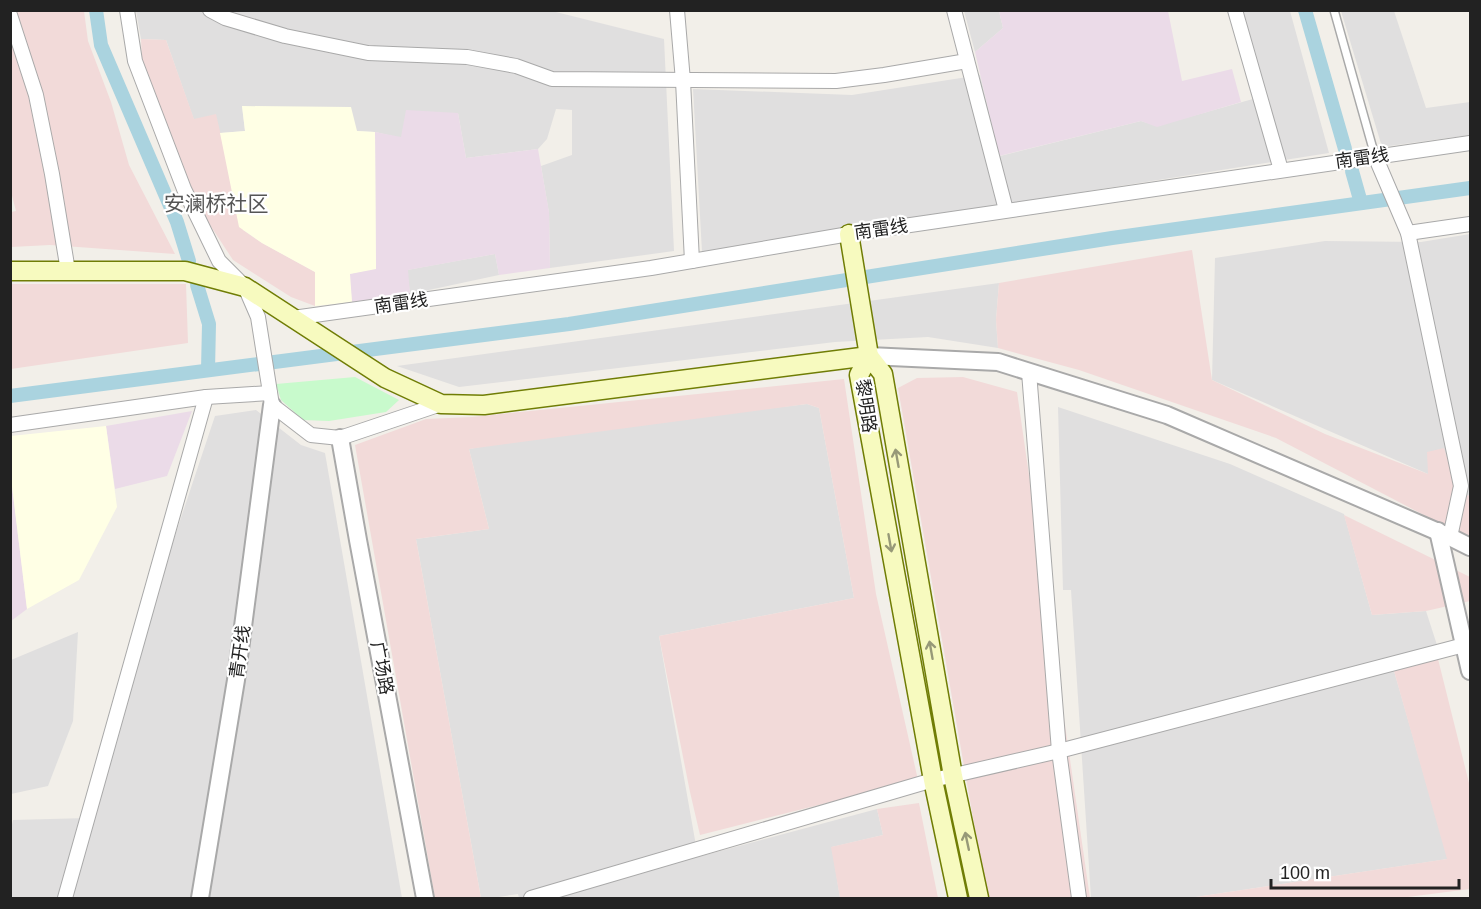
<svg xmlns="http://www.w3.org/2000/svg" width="1481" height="909" font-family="Arial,'Noto Sans SC',sans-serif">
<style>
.residential{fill:#e0dfdf}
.commercial{fill:#f2dad9}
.industrial{fill:#ebdbe8}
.education{fill:#ffffe5}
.park{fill:#c8facc}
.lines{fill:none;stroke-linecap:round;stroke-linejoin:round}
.canal{stroke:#aad3df;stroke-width:14}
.service-casing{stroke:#a9a9a9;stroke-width:10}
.minor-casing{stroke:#a9a9a9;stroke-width:16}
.tertiary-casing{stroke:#a9a9a9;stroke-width:20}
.secondary-casing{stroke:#707d05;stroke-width:21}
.service{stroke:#fff;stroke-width:7}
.minor{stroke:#fff;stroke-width:14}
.tertiary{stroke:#fff;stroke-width:16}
.secondary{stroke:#f7fabf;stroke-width:18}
.oneway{stroke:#979978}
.labels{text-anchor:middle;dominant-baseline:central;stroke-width:4.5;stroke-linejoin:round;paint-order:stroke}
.street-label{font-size:18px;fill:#222;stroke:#fff}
.quarter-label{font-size:21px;fill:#555;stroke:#fff}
</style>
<rect width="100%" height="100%" fill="#f2efe9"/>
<g class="residential">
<polygon points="136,11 552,11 664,39 674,251 550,268 549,213 541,166 572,155 572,110 556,109 547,139 538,149 466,158 458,113 401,138 375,132 357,131 242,106 245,131 220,133 194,120 166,40 141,39"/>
<polygon points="964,11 999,11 1003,28 975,52"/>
<polygon points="1235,11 1290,11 1329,153 702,252 693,89 852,95 980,75 1000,156 1141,121 1157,126 1260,97"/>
<polygon points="1341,11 1394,11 1426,108 1470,102 1470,135 1382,147"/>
<polygon points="1470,234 1470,495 1459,498 1428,474 1212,380 1215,258 1325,241 1421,242"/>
<polygon points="495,254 499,275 410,294 407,270"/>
<polygon points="999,283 996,320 998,348 928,337 835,342 459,387 397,366"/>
<polygon points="807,404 819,408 854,598 659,636 698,857 877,809 883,835 832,847 840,898 519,898 518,894 492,898 481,898 416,539 489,529 469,449 555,434"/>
<polygon points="1058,407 1230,464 1344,514 1372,615 1426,611 1437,645 1390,657 1448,859 1189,898 1091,898 1071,590 1063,590"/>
<polygon points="256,410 301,445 325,453 402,898 11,898 10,833 13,820 87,818 121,697 215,416"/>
<polygon points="78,632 73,721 48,786 11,794 11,660"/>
</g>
<g class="commercial">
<polygon points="11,11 84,11 88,41 111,102 129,165 175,254 50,245 11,247 11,212 16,211 10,188"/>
<polygon points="141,39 166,40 194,119 216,114 243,230 262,243 315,272 315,306 291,297 233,260 210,225 188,185 142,62"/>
<polygon points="1192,250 1212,380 1325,434 1428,474 1427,452 1444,448 1459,497 1470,495 1470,539 1276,438 1079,370 998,348 996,320 999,283"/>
<polygon points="10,284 186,284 188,343 11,369"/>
<polygon points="963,377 1017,392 1090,898 987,898 898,388 917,378"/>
<polygon points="844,379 876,594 918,780 700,835 690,792 659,636 854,598 819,408 807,404 469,449 489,529 416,539 481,898 435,898 355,445 426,419 472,417"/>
<polygon points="1344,515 1470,577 1470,601 1426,611 1372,615"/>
<polygon points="1438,659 1470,787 1470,889 1400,898 1189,898 1447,859 1394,671"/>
<polygon points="919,803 938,898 840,898 831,847 883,835 877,809"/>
</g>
<g class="industrial">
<polygon points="999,11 1168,11 1182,81 1232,69 1241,102 1157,127 1141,121 999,156 975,52 1003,28"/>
<polygon points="406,110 458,113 466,158 538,149 549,212 550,268 499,275 495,254 408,270 410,294 352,302 349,274 376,268 375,132 401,137"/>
<polygon points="192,411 167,476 115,489 106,426"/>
<polygon points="11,478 27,609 11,621 10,621"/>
</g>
<g class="education">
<polygon points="242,106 351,107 357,131 375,132 376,269 350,274 352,302 315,306 315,272 262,243 239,227 220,133 245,131"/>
<polygon points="106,426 117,507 79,580 27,609 11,478 11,436"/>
</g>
<polygon class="park" points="355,377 399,400 386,412 329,421 303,420 281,400 276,384"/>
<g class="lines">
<g class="canal">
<polyline points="96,10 101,45 177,222 189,261"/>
<polyline points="1305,10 1345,149"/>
<polyline points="1352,171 1361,203"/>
<polyline points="197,285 209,324 208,370"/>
<polyline points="10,396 569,324 1112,238 1470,188"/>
</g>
<g class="service-casing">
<polyline id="service" points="1334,10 1375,156"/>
</g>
<g class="minor-casing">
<g id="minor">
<polyline points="127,10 135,61 184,189 219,261 245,287 258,317 272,405 311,435 340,438 441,404"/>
<polyline points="210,10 225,18 285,36 368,53 467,57 516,66 552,79 836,81 884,75 967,61"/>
<polyline points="677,10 683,81 692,261"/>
<polyline points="954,10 1006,210"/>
<polyline points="1235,10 1281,170"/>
<polyline points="10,15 36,95 52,174 68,271"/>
<polyline points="1375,156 1408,233 1461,486 1450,537"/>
<polyline points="1408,233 1470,224"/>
<polyline points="293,318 651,268 849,234 1470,143"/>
<polyline points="1029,372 1059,751 1079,898"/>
<polyline points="10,425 206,397 270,393"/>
<polyline points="65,898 206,397"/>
<polyline points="531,898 933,780 1059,751 1464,645"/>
</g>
</g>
<g class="tertiary-casing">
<g id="tertiary">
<polyline points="869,356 998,362 1167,415 1450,537 1470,547"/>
<polyline points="340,438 358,540 425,898"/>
<polyline points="1438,531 1470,671"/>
<polyline points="200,898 236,680 272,405"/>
</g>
</g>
<g class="secondary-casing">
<g id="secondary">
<polyline points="10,271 185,271 245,287 385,378 441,404 484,405 869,356 849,234"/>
<polyline points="958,898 933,780 859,375 869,356 883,374 953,776 979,898"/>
</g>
</g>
<use href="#service" class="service"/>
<use href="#minor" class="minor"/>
<use href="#tertiary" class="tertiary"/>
<use href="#secondary" class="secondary"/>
</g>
<defs><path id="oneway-shaft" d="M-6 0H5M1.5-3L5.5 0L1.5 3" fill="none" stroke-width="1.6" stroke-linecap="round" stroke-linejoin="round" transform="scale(1.5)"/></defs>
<g class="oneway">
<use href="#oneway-shaft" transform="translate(897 458) rotate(-100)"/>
<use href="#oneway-shaft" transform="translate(890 543) rotate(80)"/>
<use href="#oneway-shaft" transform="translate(931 650) rotate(-100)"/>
<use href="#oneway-shaft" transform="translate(967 841) rotate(-102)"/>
</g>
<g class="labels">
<g class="street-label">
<text transform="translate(1362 158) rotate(-8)">南雷线</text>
<text transform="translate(881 229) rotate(-8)">南雷线</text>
<text transform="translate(401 303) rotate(-8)">南雷线</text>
<text transform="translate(866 406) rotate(82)">黎明路</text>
<text transform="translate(240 652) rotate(-82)">青开线</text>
<text transform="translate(382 668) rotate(79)">广场路</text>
</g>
<g class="quarter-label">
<text x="216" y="203">安澜桥社区</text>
</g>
</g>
<rect width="1481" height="909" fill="none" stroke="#222222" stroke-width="24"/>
<path d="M1271 879v9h188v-9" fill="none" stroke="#222222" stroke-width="3"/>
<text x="1280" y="879" font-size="18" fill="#222222" stroke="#ffffff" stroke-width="4.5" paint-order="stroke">100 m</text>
</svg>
